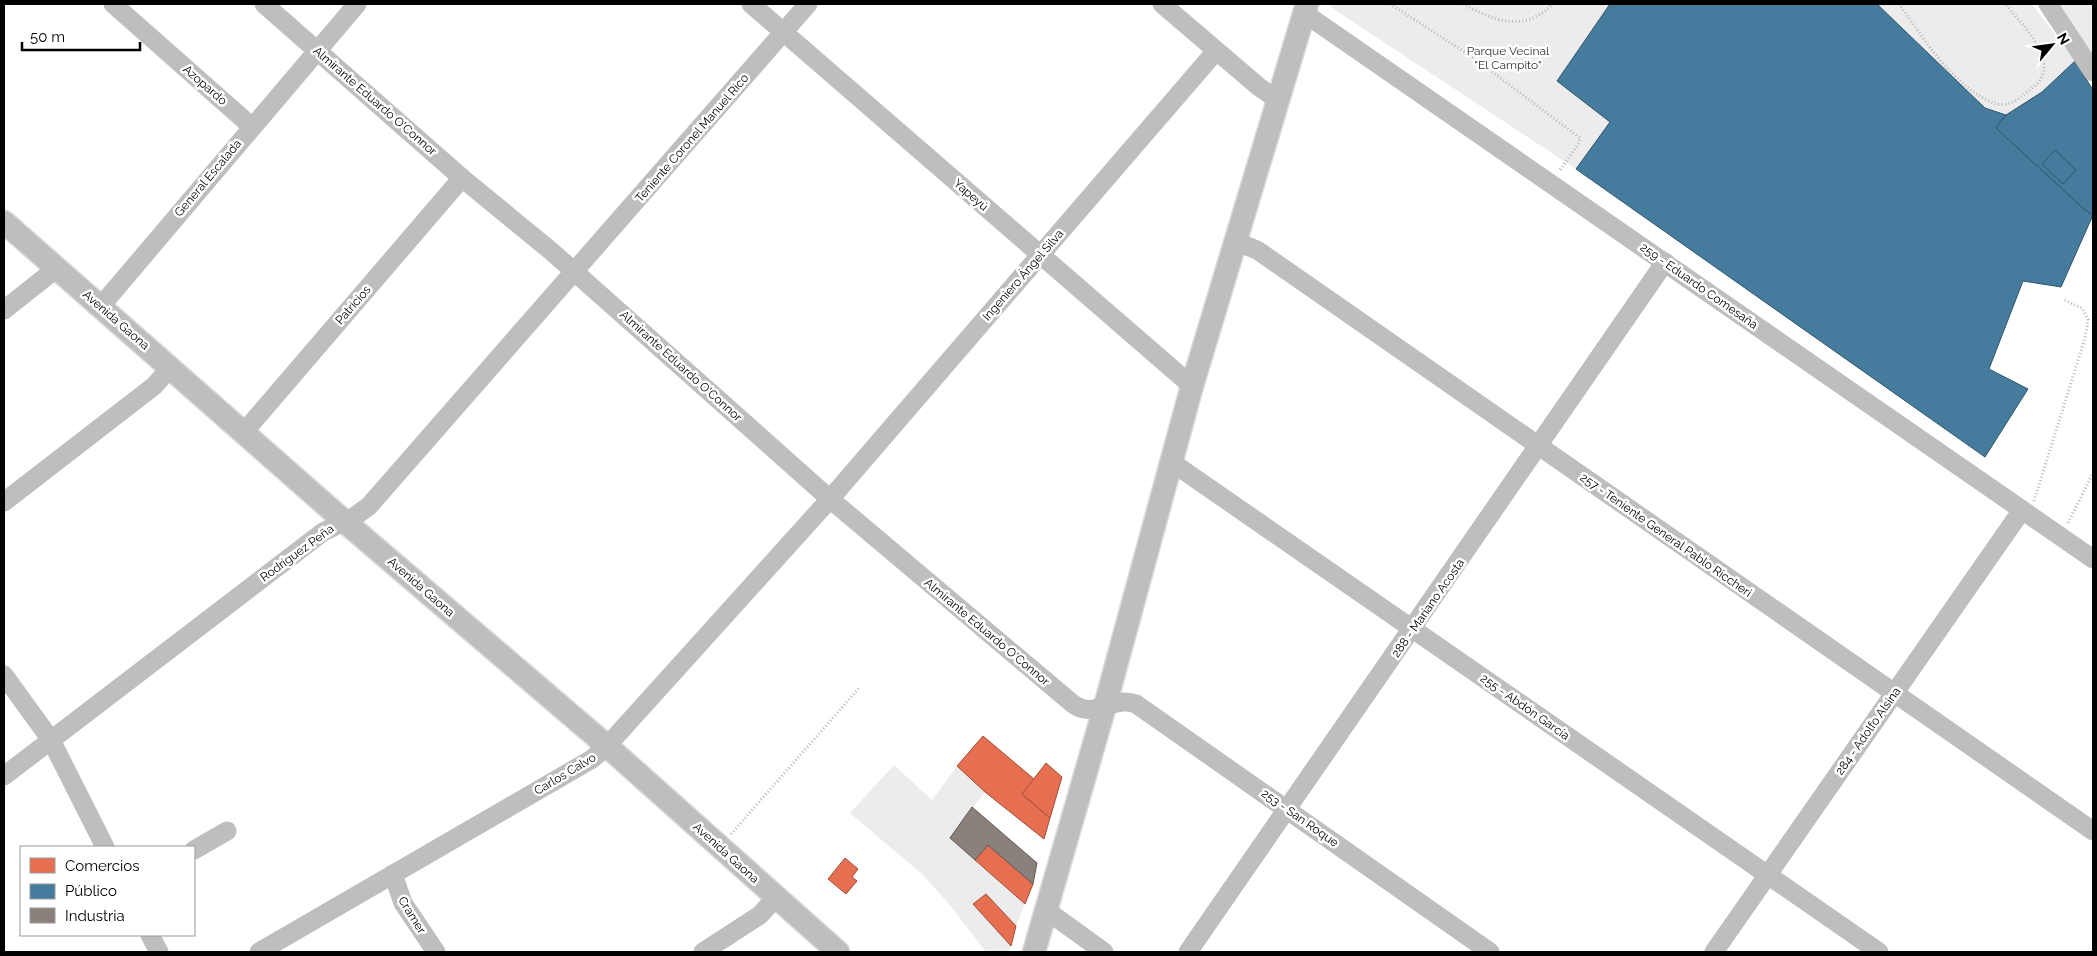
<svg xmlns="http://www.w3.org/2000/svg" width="2097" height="956" font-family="Raleway,sans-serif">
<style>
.green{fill:#ececec}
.shops{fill:#e76f51;stroke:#a24e39}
.public{fill:#457b9d;stroke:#30566e}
.industry{fill:#8a817c;stroke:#615a57}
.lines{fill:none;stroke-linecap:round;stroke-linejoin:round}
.major-casing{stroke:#dbdbdb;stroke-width:25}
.path{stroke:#b9b9b9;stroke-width:3;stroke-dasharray:1 2.5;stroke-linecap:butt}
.minor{stroke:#bebebe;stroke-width:19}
.major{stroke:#bebebe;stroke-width:22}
.labels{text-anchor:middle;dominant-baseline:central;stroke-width:5;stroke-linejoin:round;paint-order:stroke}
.park-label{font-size:12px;fill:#333;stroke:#fff}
.street-label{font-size:12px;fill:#000;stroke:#fff}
</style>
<rect width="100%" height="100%" fill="#fff"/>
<g class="green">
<polygon points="1330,4 1610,4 1557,81 1610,122 1576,169 1332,8"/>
<polygon points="1877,4 2032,4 2075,61 2042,92 2006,115 1985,108"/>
<polygon points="2054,4 2093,4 2093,59"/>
<polygon points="894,765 932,800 957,766 985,792 950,838 1025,904 1016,926 973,904 1011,946 1009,952 986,952 949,904 923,875 850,813"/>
</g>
<g class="shops">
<polygon points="983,736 1034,779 1022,794 1050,818 1044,839 985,792 957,766"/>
<polygon points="1046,763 1062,777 1050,818 1022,794"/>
<polygon points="988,845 1033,884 1025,904 975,860"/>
<polygon points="845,858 858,869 852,877 857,881 846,894 828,879"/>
<polygon points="986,894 1016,926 1011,946 973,904"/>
</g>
<g class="public">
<polygon points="1610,4 1877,4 1985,108 2006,115 1996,128 2084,209 2093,215 2061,287 2023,281 1989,369 2028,389 1985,457 1576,169 1610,122 1557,81"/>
<polygon points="2075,61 2093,90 2093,215 2084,209 1996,128 2006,115 2042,92"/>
<polygon points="2055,150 2076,170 2063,184 2042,164"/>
</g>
<polygon class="industry" points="972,807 1037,863 1033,884 988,845 975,860 950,838"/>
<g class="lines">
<g class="major-casing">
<g id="major">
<polyline points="4,222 344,521 607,746 838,952"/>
<polyline points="1034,952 1105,706 1192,386 1307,4"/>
</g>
</g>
<g class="path">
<polyline points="1390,4 1471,56 1580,138 1579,143 1560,170"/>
<path d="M1463 4C1495 21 1523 33 1553 4"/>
<path d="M1899 4C1925 40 1951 84 1993 103 2003 107 2014 103 2022 96 2028 91 2038 85 2041 78 2055 55 2019 21 2005 4"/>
<polyline points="2034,501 2085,338 2088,320 2082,308 2064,300"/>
<polyline points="2068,523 2093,473"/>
<polyline points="731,834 860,687"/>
</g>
<g class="minor">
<polyline points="113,4 251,126"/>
<path d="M264 4 462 178 551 251 830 499 1073 704C1095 720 1112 695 1136 704L1490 952"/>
<polyline points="751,4 1192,386"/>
<polyline points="1162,4 1259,87 1278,100"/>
<polyline points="2048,4 2093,72"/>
<polyline points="1304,13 2093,559"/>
<polyline points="1237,242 1257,250 2093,831"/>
<polyline points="101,306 357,4"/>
<polyline points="4,310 57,268"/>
<polyline points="244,432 462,178"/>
<polyline points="1170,461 1879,952"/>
<polyline points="4,502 154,386 170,368"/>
<polyline points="4,675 51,740 105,847"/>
<polyline points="4,776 323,532 354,517 369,506 808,4"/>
<polyline points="194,850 227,831"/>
<polyline points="393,874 403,903 436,952"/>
<polyline points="1046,910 1104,952"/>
<polyline points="150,935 159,952"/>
<polyline points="259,952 592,759 607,746 830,499 1216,51"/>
<polyline points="703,952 760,915 776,897"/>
<polyline points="1188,952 1665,262"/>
<polyline points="1714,952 2022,510"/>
</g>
<use href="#major" class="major"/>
</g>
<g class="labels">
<g class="park-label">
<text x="1508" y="51">Parque Vecinal<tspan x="1508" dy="14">"El Campito"</tspan></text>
</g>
<g class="street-label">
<text transform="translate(205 85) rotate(41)">Azopardo</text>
<text transform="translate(375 101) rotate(41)">Almirante Eduardo O'Connor</text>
<text transform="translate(692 138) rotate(-49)">Teniente Coronel Manuel Rico</text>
<text transform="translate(208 178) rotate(-50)">General Escalada</text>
<text transform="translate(971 195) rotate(41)">Yapeyú</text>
<text transform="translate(1023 275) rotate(-49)">Ingeniero Ángel Silva</text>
<text transform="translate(1699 286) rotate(35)">259 - Eduardo Comesaña</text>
<text transform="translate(353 305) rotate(-49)">Patricios</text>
<text transform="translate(116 320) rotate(41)">Avenida Gaona</text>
<text transform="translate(681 366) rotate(42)">Almirante Eduardo O'Connor</text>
<text transform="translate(1666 535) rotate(35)">257 - Teniente General Pablo Riccheri</text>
<text transform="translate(297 553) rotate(-36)">Rodríguez Peña</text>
<text transform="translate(421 587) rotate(41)">Avenida Gaona</text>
<text transform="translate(1428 608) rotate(-55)">288 - Mariano Acosta</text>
<text transform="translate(987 632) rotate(40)">Almirante Eduardo O'Connor</text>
<text transform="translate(1525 707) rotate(35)">255 - Abdón García</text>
<text transform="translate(1868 731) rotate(-55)">284 - Adolfo Alsina</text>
<text transform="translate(565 774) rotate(-31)">Carlos Calvo</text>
<text transform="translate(1300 818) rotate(35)">253 - San Roque</text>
<text transform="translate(726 853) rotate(42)">Avenida Gaona</text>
<text transform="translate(412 915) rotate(58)">Cramer</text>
</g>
</g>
<rect width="2097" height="956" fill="none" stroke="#000000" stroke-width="10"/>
<rect x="20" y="846" width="175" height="90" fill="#ffffff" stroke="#999999"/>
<rect x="30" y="858" width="25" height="15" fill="#e76f51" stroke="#999999"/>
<text x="65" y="871" font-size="15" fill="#000000">Comercios</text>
<rect x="30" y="884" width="25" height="15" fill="#457b9d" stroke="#999999"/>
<text x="65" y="896" font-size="15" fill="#000000">Público</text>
<rect x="30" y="908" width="25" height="15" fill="#8a817c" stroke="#999999"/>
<text x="65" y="921" font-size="15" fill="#000000">Industria</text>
<g transform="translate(2052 45) rotate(61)" stroke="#ffffff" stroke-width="4" paint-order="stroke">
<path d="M0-4L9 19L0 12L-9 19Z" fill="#000000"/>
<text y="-8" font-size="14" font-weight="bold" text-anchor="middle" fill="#000000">N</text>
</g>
<path d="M22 42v8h118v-8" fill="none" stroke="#000000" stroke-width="2.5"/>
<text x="30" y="42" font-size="15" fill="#000000" stroke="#ffffff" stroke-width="4" paint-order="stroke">50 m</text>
</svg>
